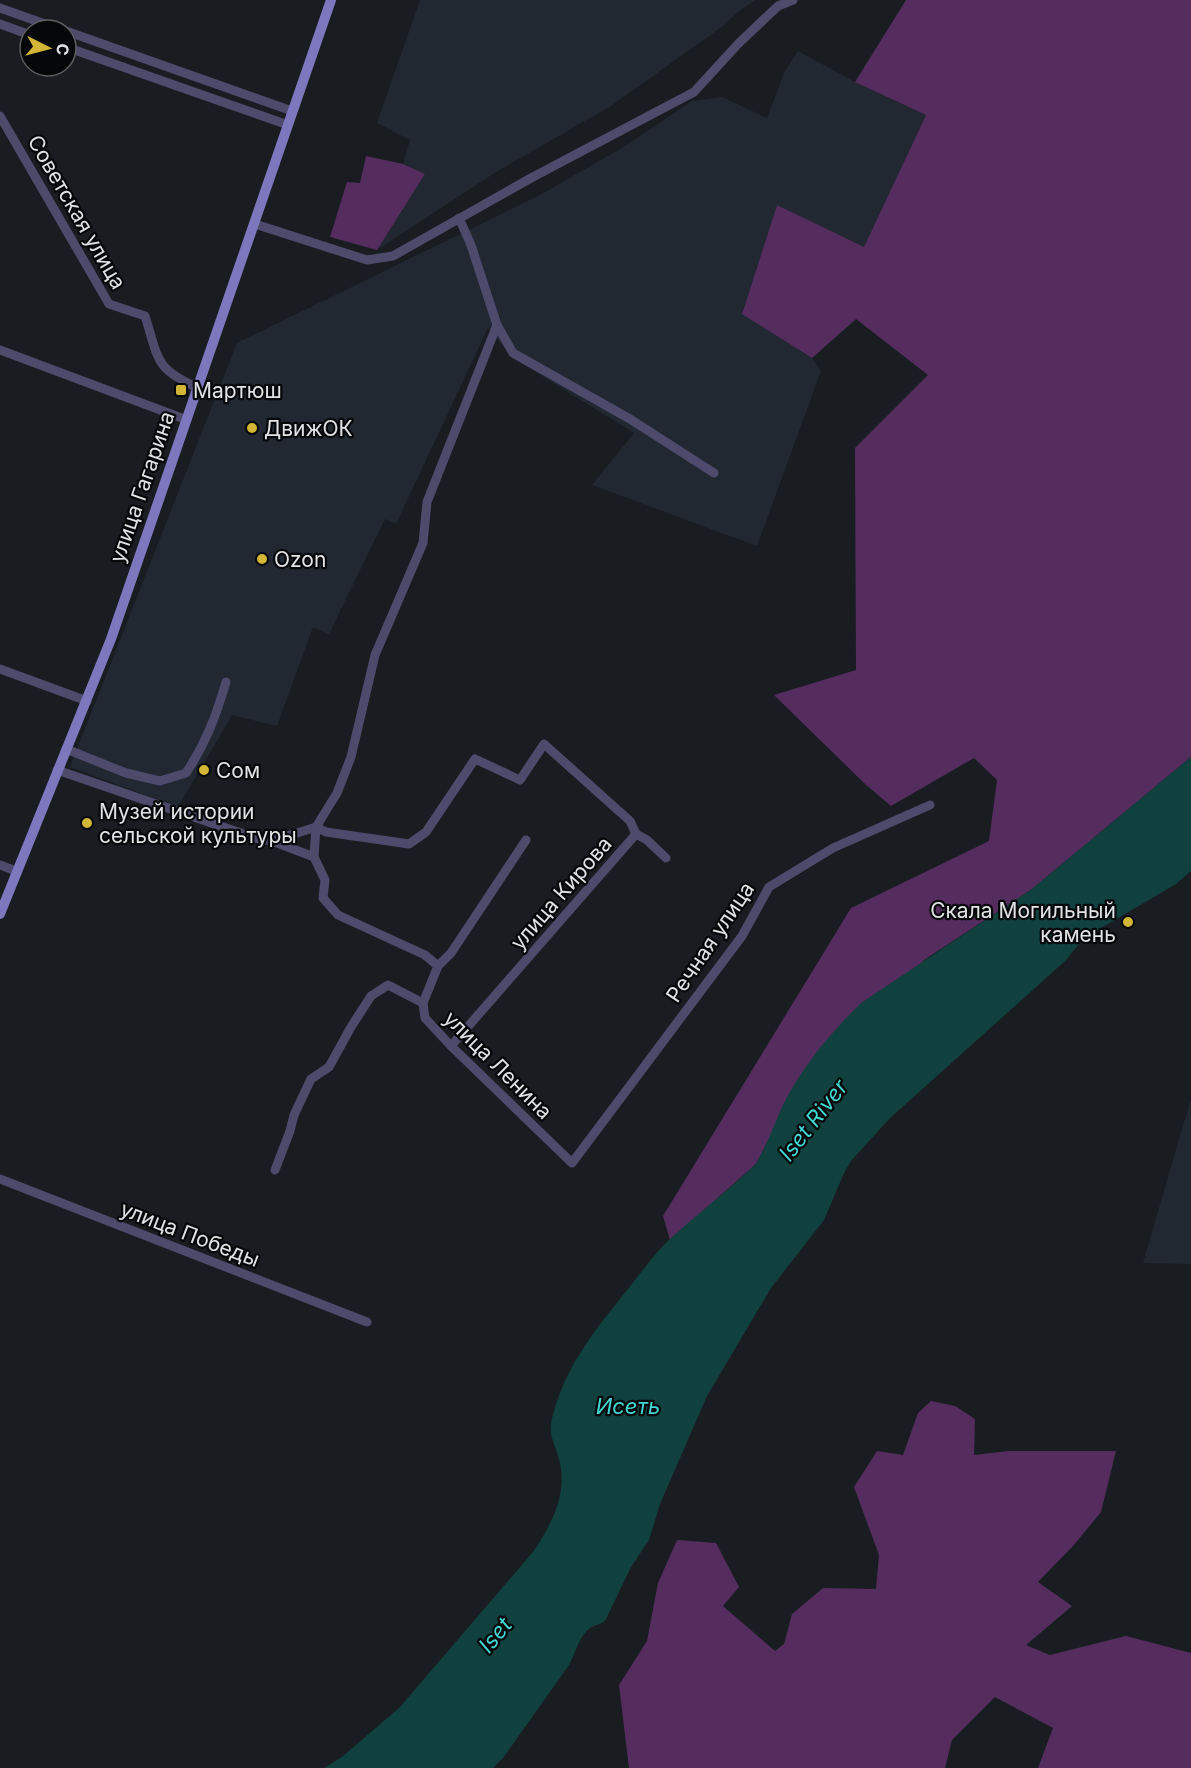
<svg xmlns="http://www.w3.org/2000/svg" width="1191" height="1768" font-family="Inter,sans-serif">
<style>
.built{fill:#212832}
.green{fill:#542d5e}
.water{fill:#11413f}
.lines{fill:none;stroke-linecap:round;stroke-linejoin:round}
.minor{stroke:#4d4a6c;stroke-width:9}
.major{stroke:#7d77bd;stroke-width:10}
.poi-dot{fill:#d3b635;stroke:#060709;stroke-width:2}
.labels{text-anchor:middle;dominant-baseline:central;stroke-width:4.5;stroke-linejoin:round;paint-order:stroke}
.street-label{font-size:21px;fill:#e0e2e5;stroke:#060709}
.poi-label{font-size:21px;fill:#e0e2e5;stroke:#060709;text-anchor:start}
.water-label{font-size:22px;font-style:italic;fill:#41d8d3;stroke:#060709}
</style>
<rect width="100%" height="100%" fill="#191d22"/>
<g class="built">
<polygon points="420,0 755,0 735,14 723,26 611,106 496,172 377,250 425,174 403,164 410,140 377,123"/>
<polygon points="798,51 855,82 926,115 864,248 777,205 742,313 812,358 821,371 757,546 592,485 634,433 513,358 488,328 396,524 385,519 329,634 313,627 277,726 232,715 178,807 70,767 237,343 540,195 620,149 692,101 722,97 767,118 784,73"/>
<polygon points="1191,1099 1191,1264 1143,1263 1173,1160"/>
</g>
<g class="green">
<polygon points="906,0 1191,0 1191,757 1032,889 924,960 774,1129 756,1164 670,1240 663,1216 851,908 989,841 997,780 974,758 891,806 864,783 774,695 856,670 855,448 928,375 856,319 812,358 742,314 777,205 864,247 926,115 855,82"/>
<polygon points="366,156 403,164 425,174 377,250 330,237 347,182 360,183"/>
<polygon points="931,1401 955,1406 975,1419 974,1455 1008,1451 1116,1451 1101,1512 1073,1546 1038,1582 1072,1606 1026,1645 1050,1655 1126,1636 1191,1653 1191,1768 1038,1768 1053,1728 995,1697 952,1740 945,1768 629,1768 619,1685 647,1641 658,1583 677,1540 716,1543 739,1587 723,1606 775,1651 784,1644 792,1614 823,1588 876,1589 879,1555 854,1487 877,1451 903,1455 918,1413"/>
</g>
<path class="water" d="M1191 757V871L1176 884 1084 938 1065 961 889 1119 851 1161 844 1173 824 1220 771 1288 707 1396 660 1504 649 1540 631 1567 606 1619C602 1625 596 1624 590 1628 578 1637 576 1653 569 1665L503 1758 493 1768H324L342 1757 400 1707 533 1552C551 1525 567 1496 560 1463 555 1440 546 1437 554 1411 568 1362 598 1326 629 1288 642 1271 655 1253 670 1239 698 1213 729 1190 756 1164 767 1145 774 1125 783 1105 802 1067 831 1032 861 1003L1032 889Z"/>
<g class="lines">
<g class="minor">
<polyline points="0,8 62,30"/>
<polyline points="0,24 30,35"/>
<polyline points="66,31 292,111"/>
<polyline points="66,47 288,125"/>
<path d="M0 116 109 304 145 316C159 360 154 368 198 388"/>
<polyline points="459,218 471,245 497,325 513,353 630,419 714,473"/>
<polyline points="255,224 367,260 393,256 531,178 694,92 738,44 778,6 793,0"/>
<polyline points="0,350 187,420"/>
<polyline points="0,669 87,701"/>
<path d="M66 749 126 773 160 781 186 773C206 743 216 716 226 682"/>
<polyline points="57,770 255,838 272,841 314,857 325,880 323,898 338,915 425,955 438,966 423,1003 425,1018 451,1046 572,1163 742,936 769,887 833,848 930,805"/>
<polyline points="636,834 647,840 666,858"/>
<polyline points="272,841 316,827 326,832 409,844 426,832 475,759 520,780 544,744 630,821 636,834 451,1046"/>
<polyline points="314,857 316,827 337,793 351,757 375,655 423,543 427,502 497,325"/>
<polyline points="0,865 16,871"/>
<polyline points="438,966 451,953 526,840"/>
<polyline points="275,1170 290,1131 294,1115 311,1079 329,1067 351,1027 371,996 388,985 423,1003"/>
<polyline points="0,1179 367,1322"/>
</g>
<polyline class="major" points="0,914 111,639 331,0"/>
</g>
<g class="poi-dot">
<rect x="175" y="384" width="12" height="12" rx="3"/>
<circle cx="252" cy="428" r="6"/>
<circle cx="262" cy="559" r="6"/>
<circle cx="204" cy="770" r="6"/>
<circle cx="87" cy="823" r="6"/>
<circle cx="1128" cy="922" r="6"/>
</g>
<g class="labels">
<g class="street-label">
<text transform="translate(77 212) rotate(60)">Советская улица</text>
<text transform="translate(142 487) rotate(-71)">улица Гагарина</text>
<text transform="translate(561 893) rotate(-49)">улица Кирова</text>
<text transform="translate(710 942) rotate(-56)">Речная улица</text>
<text transform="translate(498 1065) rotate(45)">улица Ленина</text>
<text transform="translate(190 1234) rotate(21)">улица Победы</text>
</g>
<g class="poi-label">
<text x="193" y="390">Мартюш</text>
<text x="264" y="428">ДвижОК</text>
<text x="274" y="559">Ozon</text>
<text x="216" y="770">Сом</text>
<text x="99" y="811">Музей истории<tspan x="99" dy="24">сельской культуры</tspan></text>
<text x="1116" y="910" text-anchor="end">Скала Могильный<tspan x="1116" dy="24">камень</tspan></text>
</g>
<g class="water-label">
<text transform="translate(813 1120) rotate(-52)">Iset River</text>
<text x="628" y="1406">Исеть</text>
<text transform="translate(495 1635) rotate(-50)">Iset</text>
</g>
</g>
<g transform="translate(48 48) rotate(96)"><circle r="28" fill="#060709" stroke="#5d5f61" stroke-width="1.5"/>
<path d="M0-4.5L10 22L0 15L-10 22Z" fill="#d3b635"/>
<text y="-9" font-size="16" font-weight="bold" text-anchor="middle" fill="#e0e2e5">С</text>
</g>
</svg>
